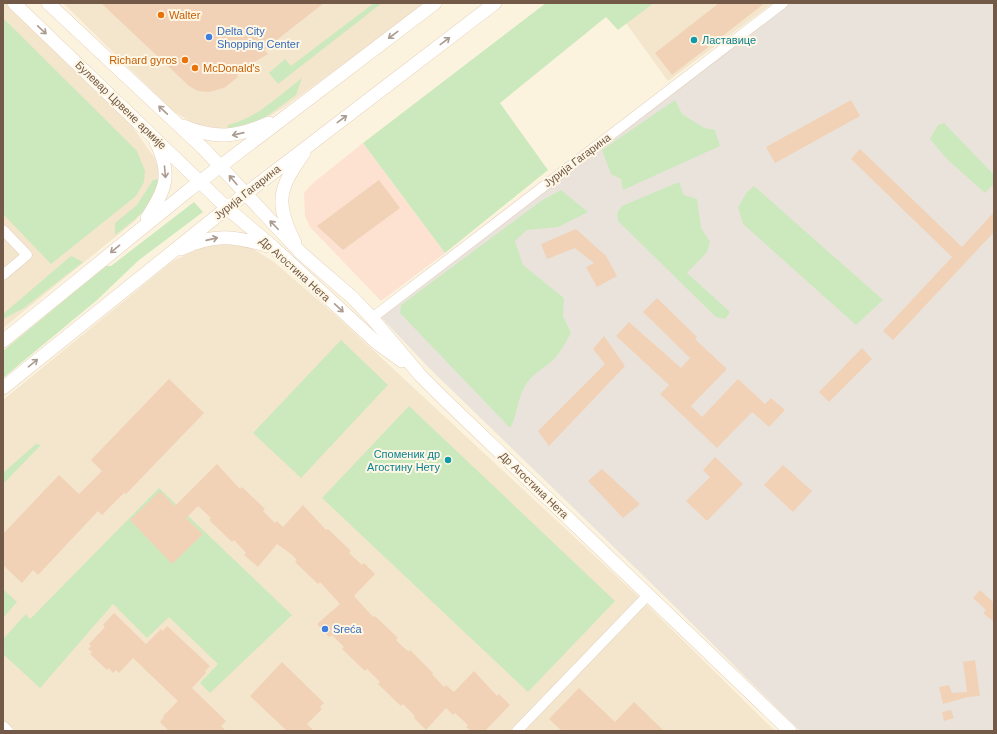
<svg xmlns="http://www.w3.org/2000/svg" width="997" height="734" font-family="Arial,sans-serif">
<style>
.residential{fill:#f4e5cd}
.commercial{fill:#fde2d2}
.industrial{fill:#eae3db}
.green{fill:#cce9be}
.building{fill:#f2d2b6}
.lines{fill:none;stroke-linecap:round;stroke-linejoin:round}
.street-casing{stroke:#e0cfbb;stroke-width:11}
.secondary-casing{stroke:#e5d1b9;stroke-width:14}
.street{stroke:#fff;stroke-width:10}
.secondary{stroke:#fff;stroke-width:13}
.oneway{stroke:#ab9b91}
.food-dot{fill:#e8710a;stroke:#fff7e5;stroke-width:1.5}
.shop-dot{fill:#3f7fe0;stroke:#fff7e5;stroke-width:1.5}
.culture-dot{fill:#0f9aa8;stroke:#fff7e5;stroke-width:1.5}
.labels{text-anchor:middle;dominant-baseline:central;stroke-width:4;stroke-linejoin:round;paint-order:stroke}
.food-label{font-size:11px;fill:#c56008;stroke:#fff7e5;text-anchor:start}
.shop-label{font-size:11px;fill:#366cbe;stroke:#fff7e5;text-anchor:start}
.culture-label{font-size:11px;fill:#0d838f;stroke:#fff7e5;text-anchor:start}
.street-label{font-size:11px;fill:#735947;stroke:#fff7e5}
</style>
<rect width="100%" height="100%" fill="#fcf3df"/>
<g class="residential">
<polygon points="3,3 6,3 131,125 154,157 158,167 158,184 136,220 3,328"/>
<polygon points="63,3 427,3 283,108 252,127 223,133 195,124 173,111"/>
<polygon points="654,3 773,3 668,81 626,23"/>
<polygon points="218,243 250,247 274,262 333,313 640,598 775,731 15,731 3,720 3,400 173,261 204,246"/>
</g>
<polygon class="commercial" points="363,143 445,253 381,301 310,227 305,216 304,193 313,183"/>
<polygon class="industrial" points="783,3 994,3 994,731 800,731 652,584 430,369 378,314"/>
<g class="green">
<polygon points="374,3 382,3 278,84 269,73 285,59 291,66"/>
<polygon points="546,3 654,3 618,30 606,17 500,103 548,170 445,253 363,143"/>
<polygon points="3,18 137,151 145,171 144,182 136,196 51,264 3,214"/>
<path d="M302 78 296 95 270 114 253 124 227 131 228 125C257 118 280 95 302 78Z"/>
<polygon points="675,100 682,114 704,128 715,130 720,146 623,190 621,179 611,174 602,150"/>
<polygon points="944,123 994,175 994,184 985,193 947,159 930,139 938,125"/>
<path d="M158 179C159 204 132 222 115 235V223L137 205 153 180Z"/>
<polygon points="679,182 684,195 697,199 701,228 710,242 707,252 687,273 730,312 725,319 716,317 618,221 617,213 622,206"/>
<polygon points="754,186 883,300 856,325 743,224 738,207 747,192"/>
<path d="M561 190 588 212 558 227 527 230 515 241 523 265 564 298 563 316 571 333C566 341 561 352 554 359 545 368 533 373 526 384 517 398 518 415 510 428L400 313 401 305 541 201Z"/>
<polygon points="194,202 203,212 139,260 97,300 3,378 3,351 106,266 111,266"/>
<polygon points="71,256 83,262 24,308 3,319 3,314"/>
<polygon points="341,340 388,385 301,478 253,433"/>
<polygon points="409,406 615,601 528,692 322,498"/>
<polygon points="36,444 41,445 3,484 3,473"/>
<polygon points="159,488 292,615 210,693 200,683 218,664 169,617 147,638 113,604 40,688 3,654 3,639 26,614 30,619 39,610"/>
<polygon points="3,589 17,602 3,618"/>
</g>
<g class="building">
<polygon points="101,3 324,3 264,50 268,54 251,64 237,75 238,77 224,88 209,92 198,91 189,86"/>
<polygon points="719,3 765,3 672,75 655,53"/>
<polygon points="851,100 860,116 775,163 766,147"/>
<polygon points="860,149 962,247 994,212 994,232 893,340 883,331 952,257 851,159"/>
<polygon points="379,180 400,208 343,250 317,226"/>
<polygon points="576,229 606,256 617,276 597,287 586,267 594,263 575,248 547,259 541,244"/>
<polygon points="657,298 697,337 695,339 727,369 691,406 702,417 738,379 765,404 771,398 785,410 769,427 752,412 717,448 660,394 669,385 616,336 629,322 681,368 690,358 643,312"/>
<polygon points="604,336 625,366 549,446 538,431 605,364 593,349"/>
<polygon points="862,348 872,359 829,402 819,392"/>
<polygon points="169,379 204,413 126,494 124,493 102,515 98,511 38,575 33,570 22,583 3,565 3,534 59,475 79,494 102,471 91,460"/>
<polygon points="715,457 743,484 707,521 686,501 710,477 703,470"/>
<polygon points="217,464 240,489 242,487 265,509 263,511 275,523 277,521 283,527 303,505 326,530 328,529 351,551 349,553 362,565 364,563 375,574 354,596 373,617 375,616 398,638 396,640 402,646 409,652 410,650 433,673 432,674 444,687 446,685 454,692 474,671 497,696 499,694 510,705 485,731 471,731 466,727 468,725 455,713 453,715 446,708 426,730 414,718 415,716 403,704 401,706 378,684 380,682 367,669 365,671 342,649 344,647 332,635 329,637 317,624 340,604 320,582 318,584 295,562 297,560 291,554 277,544 258,567 244,555 246,553 234,540 232,542 209,520 211,518 198,506 186,518 203,534 172,564 130,520 160,491 175,506"/>
<polygon points="783,465 812,491 793,512 764,485"/>
<polygon points="602,469 640,504 623,518 588,481"/>
<polygon points="980,590 993,602 994,601 994,622 983,613 986,610 973,598"/>
<polygon points="114,613 146,644 161,629 163,631 167,626 210,666 205,671 206,673 192,688 226,721 221,726 226,731 169,731 160,722 164,717 163,716 178,701 133,658 119,673 116,670 113,673 109,668 107,670 90,654 92,652 88,649 91,646 89,644 105,627 103,625"/>
<polygon points="975,660 980,696 968,697 943,704 939,687 949,685 952,693 967,692 963,662"/>
<polygon points="282,662 324,703 320,707 322,709 307,724 314,731 287,731 250,696"/>
<polygon points="579,688 615,722 634,702 664,731 562,731 549,719"/>
<polygon points="951,710 954,718 944,721 942,712"/>
</g>
<g class="lines">
<g class="street-casing">
<g id="street">
<polyline points="3,230 27,255 3,275"/>
<polyline points="372,318 783,3"/>
<polyline points="517,731 648,595"/>
</g>
</g>
<g class="secondary-casing">
<g id="secondary">
<polyline points="14,3 227,208 273,247 377,343 402,361"/>
<polyline points="48,3 204,149 301,253 353,298 372,318 420,375 445,400 790,731"/>
<path d="M183 126C217 140 236 137 269 123"/>
<path d="M147 218C166 189 172 175 156 142"/>
<path d="M295 243C274 202 279 188 304 153"/>
<path d="M181 249C213 233 235 236 268 246"/>
<polyline points="3,341 189,190 435,3"/>
<polyline points="3,388 227,208 495,3"/>
<polyline points="3,728 6,731"/>
</g>
</g>
<use href="#street" class="street"/>
<use href="#secondary" class="secondary"/>
</g>
<defs><path id="oneway-shaft" d="M-6 0H5M1.5-3L5.5 0L1.5 3" fill="none" stroke-width="1.6" stroke-linecap="round" stroke-linejoin="round"/></defs>
<g class="oneway">
<use href="#oneway-shaft" transform="translate(42 30) rotate(43)"/>
<use href="#oneway-shaft" transform="translate(393 35) rotate(143)"/>
<use href="#oneway-shaft" transform="translate(445 41) rotate(-37)"/>
<use href="#oneway-shaft" transform="translate(163 110) rotate(-137)"/>
<use href="#oneway-shaft" transform="translate(342 119) rotate(-37)"/>
<use href="#oneway-shaft" transform="translate(238 134) rotate(167)"/>
<use href="#oneway-shaft" transform="translate(165 172) rotate(85)"/>
<use href="#oneway-shaft" transform="translate(233 180) rotate(-131)"/>
<use href="#oneway-shaft" transform="translate(274 225) rotate(-134)"/>
<use href="#oneway-shaft" transform="translate(212 239) rotate(-13)"/>
<use href="#oneway-shaft" transform="translate(115 249) rotate(141)"/>
<use href="#oneway-shaft" transform="translate(339 308) rotate(43)"/>
<use href="#oneway-shaft" transform="translate(33 363) rotate(-39)"/>
</g>
<g class="food-dot">
<circle cx="161" cy="15" r="4"/>
<circle cx="185" cy="60" r="4"/>
<circle cx="195" cy="68" r="4"/>
</g>
<g class="shop-dot">
<circle cx="209" cy="37" r="4"/>
<circle cx="325" cy="629" r="4"/>
</g>
<g class="culture-dot">
<circle cx="694" cy="40" r="4"/>
<circle cx="448" cy="460" r="4"/>
</g>
<g class="labels">
<g class="food-label">
<text x="169" y="15">Walter</text>
<text x="177" y="60" text-anchor="end">Richard gyros</text>
<text x="203" y="68">McDonald's</text>
</g>
<g class="shop-label">
<text x="217" y="31">Delta City<tspan x="217" dy="13">Shopping Center</tspan></text>
<text x="333" y="629">Sreća</text>
</g>
<g class="culture-label">
<text x="702" y="40">Ластавице</text>
<text x="440" y="454" text-anchor="end">Споменик др<tspan x="440" dy="13">Агостину Нету</tspan></text>
</g>
<g class="street-label">
<text transform="translate(121 105) rotate(44)">Булевар Црвене армије</text>
<text transform="translate(577 160) rotate(-37)">Јурија Гагарина</text>
<text transform="translate(247 192) rotate(-38)">Јурија Гагарина</text>
<text transform="translate(295 269) rotate(42)">Др Агостина Нета</text>
<text transform="translate(534 485) rotate(44)">Др Агостина Нета</text>
</g>
</g>
<rect width="997" height="734" fill="none" stroke="#735947" stroke-width="8"/>
</svg>
